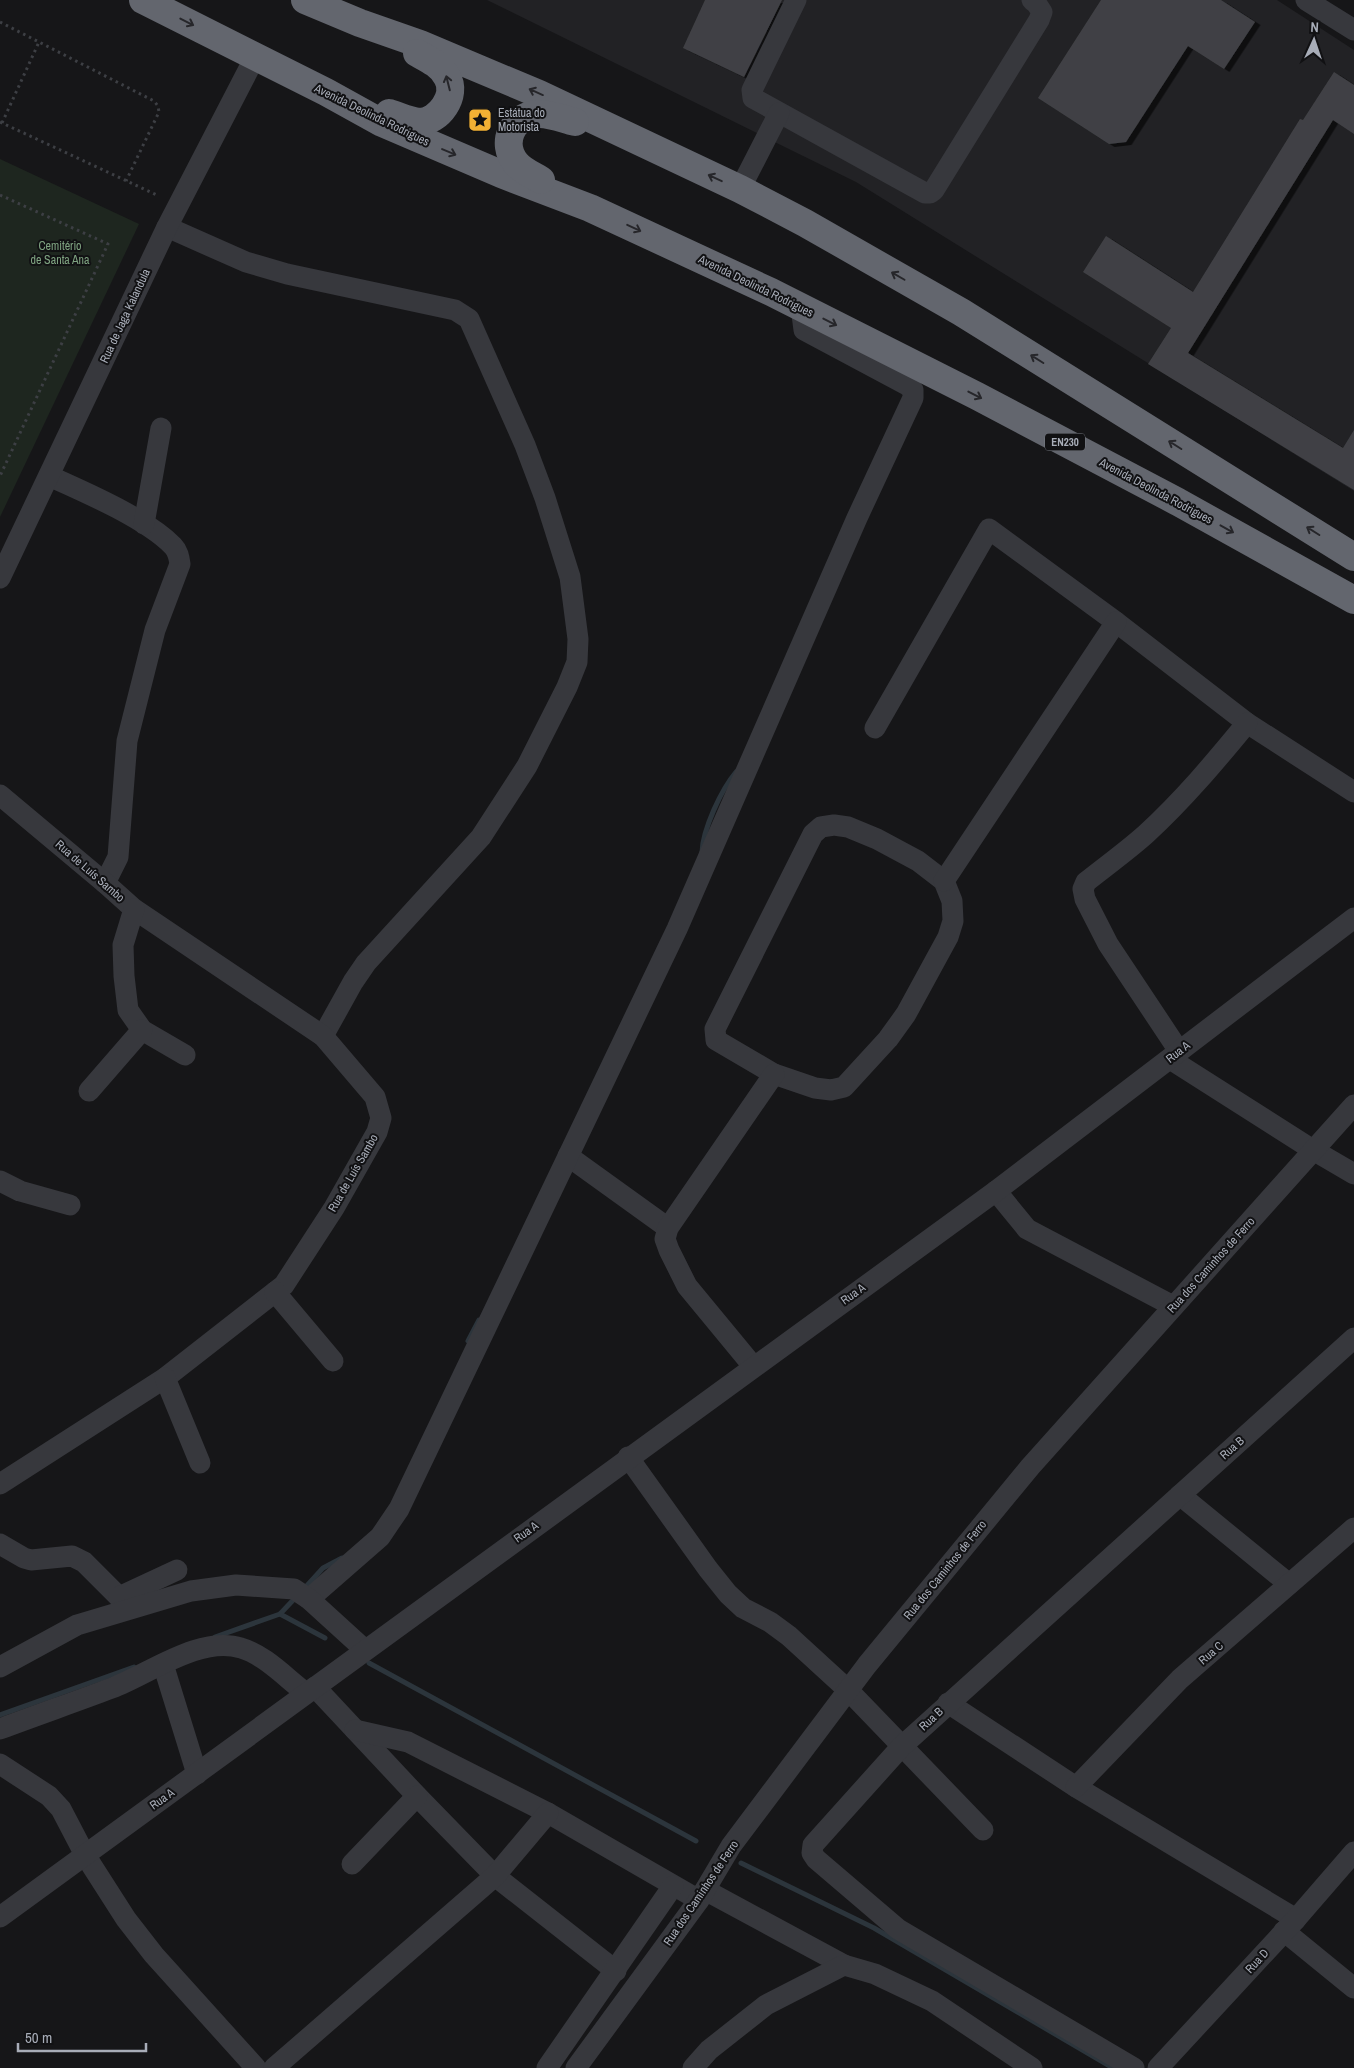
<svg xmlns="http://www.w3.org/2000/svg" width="1354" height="2068" font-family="'Archivo Narrow',sans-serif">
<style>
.built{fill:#222225}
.green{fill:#1e261f}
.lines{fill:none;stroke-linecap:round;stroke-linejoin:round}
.stream{stroke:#2c353c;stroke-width:5}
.building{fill:#404145;filter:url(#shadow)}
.path{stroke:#3d3f44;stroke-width:3;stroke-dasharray:2.5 4;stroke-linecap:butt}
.minor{stroke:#37383d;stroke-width:21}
.highway{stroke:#63666e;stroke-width:28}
.oneway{stroke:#26262a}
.labels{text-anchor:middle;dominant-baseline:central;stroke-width:4;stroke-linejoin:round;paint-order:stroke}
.shield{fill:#111113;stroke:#7b7e86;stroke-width:1}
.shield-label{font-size:11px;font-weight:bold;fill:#a8adb8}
.poi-label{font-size:12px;fill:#a8adb8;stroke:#111113;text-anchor:start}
.street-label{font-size:12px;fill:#a8adb8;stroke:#111113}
.park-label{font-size:12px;fill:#7fa381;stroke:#111113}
</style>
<defs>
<filter id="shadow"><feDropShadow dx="5.5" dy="3" stdDeviation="0" flood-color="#0009"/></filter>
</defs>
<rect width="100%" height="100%" fill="#161618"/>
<polygon class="built" points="487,0 1277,0 1354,50 1354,491 856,182"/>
<polygon class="green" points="0,159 139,224 0,517"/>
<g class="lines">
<g class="stream">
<path d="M702 852C703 829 721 790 736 772"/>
<polyline points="468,1341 479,1320"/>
<polyline points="303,1590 323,1568 342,1558"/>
<polyline points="280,1614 325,1638"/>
<polyline points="215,1637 280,1614 297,1596"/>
<polyline points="369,1663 696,1841"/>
<polyline points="0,1715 134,1667"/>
<polyline points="741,1863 874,1928 1113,2068"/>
</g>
</g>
<g class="building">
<polygon points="705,0 782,0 744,77 683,48"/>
<polygon points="1101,0 1221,0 1255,22 1224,69 1188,46 1126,142 1109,144 1038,98"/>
<polygon points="1334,72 1354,85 1354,134 1333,120 1188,353 1343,448 1354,430 1354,490 1148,364 1171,328 1083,272 1106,236 1193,292 1300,119 1303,120"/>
</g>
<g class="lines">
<g class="path">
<polyline points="0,22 154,101 158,106 159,112 126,181"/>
<polyline points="0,122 159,196"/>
<polyline points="2,123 39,42"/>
<polyline points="0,195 108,244 0,476"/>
</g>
<g class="minor">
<polyline points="796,0 752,90 753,98 925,193 930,193 934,190 1039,20 1042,12 1036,3 1032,0"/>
<polyline points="1306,0 1354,30"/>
<polyline points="740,189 779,113"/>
<polyline points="167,227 246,262 287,274 455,310 469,319 525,445 545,498 570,577 578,639 577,662 567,687 527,766 481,837 366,963 353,982 323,1036"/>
<path d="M49 476C85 492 147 519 173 546 178 551 179 557 180 564L155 630 127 741 118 857 105 883"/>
<polyline points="144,524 161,428"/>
<polyline points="0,578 167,227 255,57"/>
<polyline points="875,728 989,529 1116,622 1247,723 1354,792"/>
<polyline points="0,795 105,883 134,909 323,1036 375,1097 381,1118 377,1132 334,1208 284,1285 165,1378 0,1484"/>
<polygon points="834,825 848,827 877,839 918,861 944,881 952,901 953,921 948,937 906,1014 888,1039 844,1087 831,1090 815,1088 774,1074 716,1040 715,1029 813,834 821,827"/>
<polyline points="944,881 1116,622"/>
<polyline points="134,909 123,945 124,976 128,1010 142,1030 185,1055"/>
<path d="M1179 1051 1108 944 1085 899 1083 889 1086 882C1106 866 1127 851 1146 834 1183 800 1215 762 1247 723"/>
<polyline points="1170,1059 1313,1150 1354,1174"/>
<polyline points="89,1091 142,1030"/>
<polyline points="568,1156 668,1228"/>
<polyline points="0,1181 20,1191 70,1205"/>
<polyline points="996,1191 1027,1229 1173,1306"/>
<polyline points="275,1292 333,1361"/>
<polyline points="753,1366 687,1286 669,1250 665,1239 668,1228 774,1074"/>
<polyline points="165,1378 200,1463"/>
<polyline points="628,1457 708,1569 728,1594 743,1608 770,1622 789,1636 848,1690 983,1830"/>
<polyline points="1180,1495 1289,1584"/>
<polyline points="0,1544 24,1558 31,1560 72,1556 84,1562 130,1608"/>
<polyline points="119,1597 177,1570"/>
<polyline points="309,1599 380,1537 399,1509 677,929 857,518 913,398 913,390 907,385 804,330 801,307"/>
<polyline points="163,1664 197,1774"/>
<polyline points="0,1667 77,1625 191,1591 236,1585 294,1589 309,1599 365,1650"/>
<polyline points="315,1687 417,1796 495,1876 616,1971"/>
<polyline points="948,1703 1076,1787 1296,1919"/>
<path d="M0 1729C37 1715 75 1702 112 1688 149 1674 200 1635 241 1648 265 1655 286 1678 306 1693"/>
<polyline points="355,1730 408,1742 548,1813 699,1900"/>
<polyline points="0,1764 49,1796 61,1809 85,1855 126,1919 154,1955 256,2068"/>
<polyline points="1076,1787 1180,1679 1354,1528"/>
<polyline points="352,1864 417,1796"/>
<polyline points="705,1890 844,1965"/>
<polyline points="0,1917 996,1191 1354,918"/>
<polyline points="1284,1931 1354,1988"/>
<polyline points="274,2068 495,1876 548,1813"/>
<polyline points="547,2068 673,1886"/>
<polyline points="576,2068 699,1900 731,1846 867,1665 1030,1467 1354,1105"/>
<polyline points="693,2068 709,2050 766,2005 844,1965 875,1974 932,2001 1032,2068"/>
<polyline points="1134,2068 898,1929 816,1859 812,1853 813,1845 901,1747 1354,1338"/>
<polyline points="1158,2068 1296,1919 1354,1852"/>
</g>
<g class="highway">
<polyline points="143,0 326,92 382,123 501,174 590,208 771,292 977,396 1178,502 1354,600"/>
<polyline points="305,0 360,23 420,44 539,94 740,189 805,223 961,312 1354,557"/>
<path d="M389 113C399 116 409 121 419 122 439 122 458 95 447 77 441 65 428 59 417 53"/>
<path d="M541 180C533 175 522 171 516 163 500 143 512 116 537 114 549 113 563 119 575 122"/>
</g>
</g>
<defs><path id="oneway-shaft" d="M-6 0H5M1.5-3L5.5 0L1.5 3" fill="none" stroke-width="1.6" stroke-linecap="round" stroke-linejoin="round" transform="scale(1.25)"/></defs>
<g class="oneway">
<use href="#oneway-shaft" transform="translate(187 22) rotate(27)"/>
<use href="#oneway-shaft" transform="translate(448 83) rotate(-104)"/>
<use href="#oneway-shaft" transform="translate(536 92) rotate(-156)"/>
<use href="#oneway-shaft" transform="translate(449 152) rotate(23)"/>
<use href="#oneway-shaft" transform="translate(715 178) rotate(-155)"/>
<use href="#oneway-shaft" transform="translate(634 228) rotate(25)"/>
<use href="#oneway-shaft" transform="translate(898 276) rotate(-150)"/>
<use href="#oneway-shaft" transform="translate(830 322) rotate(27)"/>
<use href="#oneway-shaft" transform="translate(1037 359) rotate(-148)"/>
<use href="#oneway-shaft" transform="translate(975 395) rotate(27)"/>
<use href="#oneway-shaft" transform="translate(1175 445) rotate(-148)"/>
<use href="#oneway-shaft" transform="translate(1227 529) rotate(29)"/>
<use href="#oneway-shaft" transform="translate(1313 531) rotate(-148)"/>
</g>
<defs>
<g id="sight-square" transform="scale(1.25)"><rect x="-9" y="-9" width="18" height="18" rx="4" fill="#f2b134" stroke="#111113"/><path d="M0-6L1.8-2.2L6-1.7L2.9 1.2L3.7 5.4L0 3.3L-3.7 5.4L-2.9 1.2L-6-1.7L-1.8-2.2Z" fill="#111"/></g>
</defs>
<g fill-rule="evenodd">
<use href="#sight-square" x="480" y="120"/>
</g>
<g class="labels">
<rect class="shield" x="1045" y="433.5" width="40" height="17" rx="4"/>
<g class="shield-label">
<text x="1065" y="442">EN230</text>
</g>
<g class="poi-label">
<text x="498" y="113">Estátua do<tspan x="498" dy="14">Motorista</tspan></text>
</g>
<g class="street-label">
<text transform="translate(372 115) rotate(26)">Avenida Deolinda Rodrigues</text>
<text transform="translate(756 286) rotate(26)">Avenida Deolinda Rodrigues</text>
<text transform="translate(125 316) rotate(-65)">Rua de Jaga Kalandula</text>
<text transform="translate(1156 491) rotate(28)">Avenida Deolinda Rodrigues</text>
<text transform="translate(90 871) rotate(41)">Rua de Luís Sambo</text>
<text transform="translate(1178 1052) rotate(-38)">Rua A</text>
<text transform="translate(353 1173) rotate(-60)">Rua de Luís Sambo</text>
<text transform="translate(1211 1265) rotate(-48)">Rua dos Caminhos de Ferro</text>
<text transform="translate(853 1294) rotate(-36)">Rua A</text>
<text transform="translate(1232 1448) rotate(-42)">Rua B</text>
<text transform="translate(526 1532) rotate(-36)">Rua A</text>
<text transform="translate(945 1570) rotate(-51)">Rua dos Caminhos de Ferro</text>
<text transform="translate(1211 1653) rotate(-41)">Rua C</text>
<text transform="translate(931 1719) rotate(-43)">Rua B</text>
<text transform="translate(162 1799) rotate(-36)">Rua A</text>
<text transform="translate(701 1893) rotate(-56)">Rua dos Caminhos de Ferro</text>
<text transform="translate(1257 1961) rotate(-47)">Rua D</text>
</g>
<g class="park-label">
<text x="60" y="246">Cemitério<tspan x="60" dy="14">de Santa Ana</tspan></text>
</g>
</g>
<g transform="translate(1314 40) rotate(3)" stroke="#111113" stroke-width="4" paint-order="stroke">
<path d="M0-4L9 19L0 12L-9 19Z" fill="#a8adb8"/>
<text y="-8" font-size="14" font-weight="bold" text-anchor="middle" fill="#a8adb8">N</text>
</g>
<path d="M18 2043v8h128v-8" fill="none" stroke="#a8adb8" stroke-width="2.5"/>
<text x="25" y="2043" font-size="15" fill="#a8adb8" stroke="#111113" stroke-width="4" paint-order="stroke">50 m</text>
</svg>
